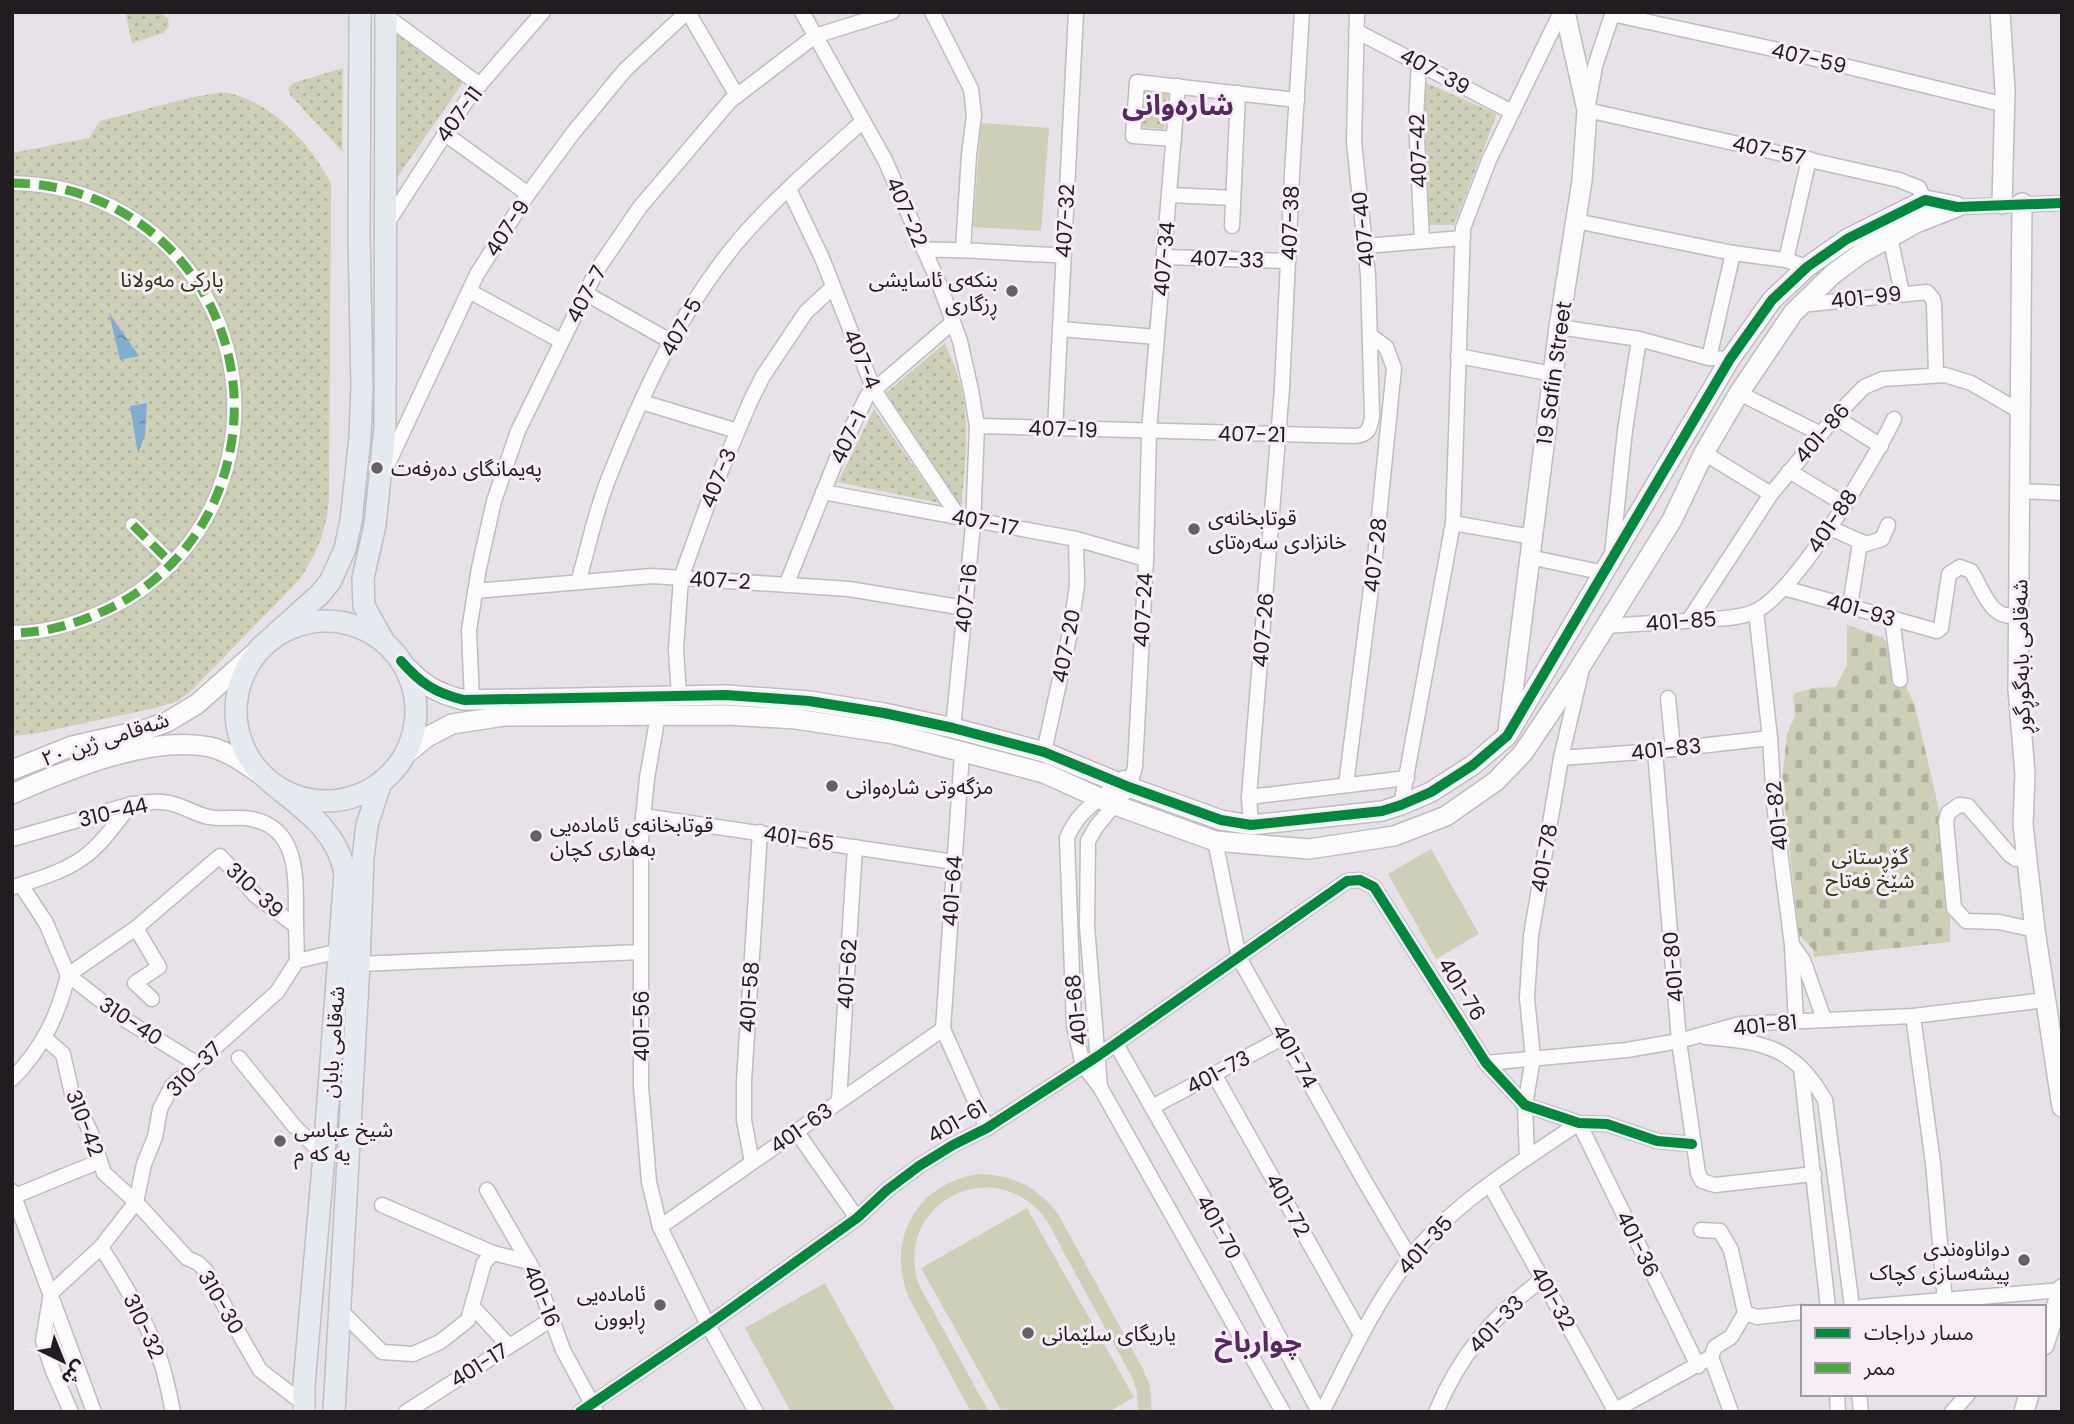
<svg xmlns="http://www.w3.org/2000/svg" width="2074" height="1424" font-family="Poppins,'Noto Sans Arabic',sans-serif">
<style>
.grass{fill:#cdd0b6}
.cemetery{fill:url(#cemetery-stones)}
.park{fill:url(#park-dots)}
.water{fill:url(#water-ripples)}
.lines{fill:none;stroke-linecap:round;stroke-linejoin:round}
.street-casing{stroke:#c0bcc0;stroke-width:17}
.secondary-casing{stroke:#c0bcc0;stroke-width:22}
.primary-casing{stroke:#c1bfc1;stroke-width:24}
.street{stroke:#fbfbfb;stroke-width:14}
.secondary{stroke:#fbfbfb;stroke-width:19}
.primary{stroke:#e4eaf0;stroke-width:21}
.quiet{stroke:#52a943;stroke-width:9;stroke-dasharray:18 9;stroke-linecap:butt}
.cycleway-casing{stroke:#f7edf7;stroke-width:15}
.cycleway{stroke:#00873e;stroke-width:10}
.poi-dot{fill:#666166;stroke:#f7edf7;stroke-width:2.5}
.labels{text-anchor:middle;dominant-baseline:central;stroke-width:6;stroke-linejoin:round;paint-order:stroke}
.street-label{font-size:21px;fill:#201c20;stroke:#f7edf7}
.park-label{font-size:21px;fill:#2f3413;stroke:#f7edf7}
.poi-label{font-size:21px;fill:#201c20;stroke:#f7edf7;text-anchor:start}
.district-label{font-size:28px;font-weight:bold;fill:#542a5f;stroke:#f7edf7}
</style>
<defs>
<pattern id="cemetery-stones" width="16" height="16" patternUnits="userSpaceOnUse" patternTransform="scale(1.75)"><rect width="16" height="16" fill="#cdd0b6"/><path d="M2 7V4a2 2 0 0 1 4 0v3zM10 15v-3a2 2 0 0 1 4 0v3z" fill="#b0b29c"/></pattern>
<pattern id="park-dots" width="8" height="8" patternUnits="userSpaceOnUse" patternTransform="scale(1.75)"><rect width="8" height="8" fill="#cdd0b6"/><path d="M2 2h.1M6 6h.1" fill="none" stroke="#b0b29c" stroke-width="1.8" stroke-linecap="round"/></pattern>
<pattern id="water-ripples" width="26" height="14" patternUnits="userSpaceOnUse" patternTransform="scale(1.75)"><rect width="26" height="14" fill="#82acd1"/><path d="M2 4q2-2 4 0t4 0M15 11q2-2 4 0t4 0" fill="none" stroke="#6a8ba9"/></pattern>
</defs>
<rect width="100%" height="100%" fill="#e7e2e7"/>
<g class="grass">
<polygon points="981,123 1049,128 1041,231 973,227"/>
<polygon points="1431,849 1479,934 1436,959 1388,874"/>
<path d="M979 1174C1013 1175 1038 1187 1058 1214L1142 1367 1150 1386 1152 1412H1138L1137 1391 1131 1375C1110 1337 1090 1300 1069 1262 1059 1245 1051 1222 1036 1208 979 1155 891 1213 920 1287L989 1412H971L909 1298C885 1239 917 1183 979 1174Z"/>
<polygon points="1027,1208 1134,1397 1109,1412 1002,1412 921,1268"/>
<polygon points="825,1283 896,1412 791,1412 745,1328"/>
</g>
<polygon class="cemetery" points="1847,625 1884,638 1915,706 1937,801 1950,876 1950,942 1814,957 1813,949 1799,935 1782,782 1787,734 1795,716 1793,694 1812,688 1836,687 1847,665"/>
<g class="park">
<polygon points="125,12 159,12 168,18 169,27 163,33 132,43"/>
<polygon points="395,30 464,81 394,182"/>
<polygon points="343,68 342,151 291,96 288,89 293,83"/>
<polygon points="1424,82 1497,114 1454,225 1428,225"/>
<polygon points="1143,90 1168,91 1164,129 1140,127"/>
<path d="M224 92C268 99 312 144 331 184L329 498C327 529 317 555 299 580L193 689 178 701 155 708 33 734 12 736V153L89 138 100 121 193 97Z"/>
<path d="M945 343C951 358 959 375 962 391 970 429 965 469 961 508L886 393Z"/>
<polygon points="874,409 939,503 838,482"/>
</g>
<g class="water">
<polygon points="109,313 139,356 120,360"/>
<polygon points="147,403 145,435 138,454 130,406"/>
</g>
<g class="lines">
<g class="street-casing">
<g id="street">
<polyline points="688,12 737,96"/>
<polyline points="802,12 885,160 940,286 960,341 971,390 977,426 973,525 953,728"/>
<polyline points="932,12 971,89 974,115 969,155 963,249"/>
<polyline points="1613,12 1595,66 1587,110 1899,180 1919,188 1928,208"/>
<polyline points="1612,14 1787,52 2005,105"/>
<polyline points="386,16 480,85"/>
<polyline points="1356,31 1512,112"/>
<polyline points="1419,62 1416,118 1422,241"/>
<polyline points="444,133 528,194"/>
<polyline points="1174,139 1133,136 1137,82 1297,100"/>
<path d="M12 183C178 185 280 352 214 502 196 542 165 576 127 599 92 619 53 633 12 633"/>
<polyline points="789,189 822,258 874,390 958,516"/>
<polyline points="1170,195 1233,198"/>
<polyline points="1957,207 2062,203"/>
<polyline points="1576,221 1733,253 1786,260 1807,267"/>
<polyline points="388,222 469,97 543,12"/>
<polyline points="1232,226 1238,93"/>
<polyline points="1890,237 1902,293"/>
<polyline points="1365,246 1463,238"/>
<path d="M924 250C970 248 1016 255 1063 255"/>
<polyline points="1165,257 1288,261"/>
<polyline points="1786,260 1809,159"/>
<polyline points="469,291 561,341"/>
<polyline points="585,293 672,342"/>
<polyline points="1800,305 1927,292 1933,299 1934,304 1936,374"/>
<polyline points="1559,327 1639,339 1709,358 1730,359"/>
<polyline points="1060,329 1157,337"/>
<polyline points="1458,356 1553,374"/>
<polyline points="1709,358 1733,253"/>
<polyline points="1739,393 1821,434"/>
<polyline points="642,402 737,431"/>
<polyline points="1835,417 1881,446"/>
<path d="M977 426 1355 436C1368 435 1370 429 1372 417L1368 275 1354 142 1357 12"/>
<polyline points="1055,429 1076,12"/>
<polyline points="1704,453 1771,494"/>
<polyline points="385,470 477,274 528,194 573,133 625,70 687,12"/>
<polyline points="1789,471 1844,504"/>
<polyline points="2021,491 2062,493"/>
<polyline points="823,492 1076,539 1146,559"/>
<polyline points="1453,523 1532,537"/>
<polyline points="133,525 172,564"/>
<polyline points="1828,527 1866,544 1882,539 1888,525"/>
<polyline points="1612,555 1625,430 1639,339"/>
<polyline points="1529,557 1605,573"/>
<path d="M578 582C588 549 595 513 608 480 641 396 681 308 740 239 777 196 821 159 863 121"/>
<polyline points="787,583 837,458 867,396 953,322"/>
<path d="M1784 588 1937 631 1941 628 1949 574 1960 567 1971 571C1984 591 1990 622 2020 615"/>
<polyline points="475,591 652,576 849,589 965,608"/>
<polyline points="1850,606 1860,543"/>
<polyline points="1756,611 1770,738 1774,804 1792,945 1796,1021"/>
<polyline points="1892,618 1900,680"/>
<polyline points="1689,620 1771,494 1835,417 1864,387 1883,379 1945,375 1971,383 2021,412"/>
<path d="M1605 626C1637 624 1669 622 1701 620 1719 618 1738 619 1754 612 1795 594 1873 462 1894 419"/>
<polyline points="679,697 676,649 681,578 712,492 750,402 763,376 806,312 833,287"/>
<polyline points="1668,698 1673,749"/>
<polyline points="472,701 469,630 479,568 494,501 518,431 597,270 640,207 730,101 815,36 892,12"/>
<polyline points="658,715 647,778 641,839 641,1086 649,1182 660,1227 708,1325 756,1412"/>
<polyline points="1655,751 1679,1041 1698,1173 1702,1181 1715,1185 1814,1174"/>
<polyline points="1044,752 1070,633 1077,585 1076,539"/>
<polyline points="962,753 943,1029 987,1128"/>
<polyline points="1561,758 1655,751 1770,738"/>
<path d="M1124 778C1103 800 1080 806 1067 838L1074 1026 1083 1065 1100 1087 1283 1412"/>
<polyline points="1346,785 1375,557 1394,368 1386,347 1370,335"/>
<polyline points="1249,797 1407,778"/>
<polyline points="1401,805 1453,523 1463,228 1489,160 1561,12"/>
<polyline points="643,816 954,862"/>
<polyline points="1251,825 1249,797 1282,388 1292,174 1302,12"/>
<path d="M12 839C40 831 67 823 95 815 117 808 139 800 163 802 180 803 193 814 209 817 223 820 237 816 251 819 303 828 295 887 296 926"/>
<polyline points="1215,841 1239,958 1364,1180 1410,1258"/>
<polyline points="2027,858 2016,859 2009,854 1968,806 1959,805 1948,813 1946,822 1954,908 1966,921 1999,922 2035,930"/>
<polyline points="21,885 46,923 68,975 127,1021 196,1063"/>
<path d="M14 887C37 879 64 872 84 857 102 844 117 822 131 804"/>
<polyline points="136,928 159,967 135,983 152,999"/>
<polyline points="1793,946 1803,960 1824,1019"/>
<polyline points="359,964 641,952"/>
<polyline points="68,975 136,928 220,856 256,896 296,926 297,961 339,951"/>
<polyline points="1913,1016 1933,1163 1945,1301"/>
<path d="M1705 1037C1764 1042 1793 1046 1825 1100L1852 1307"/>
<polyline points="45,1038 63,1054 72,1094 90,1131 104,1173 136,1202 187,1258 198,1263 206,1271 241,1337 260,1370 304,1404"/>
<polyline points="1116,1044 1228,1241 1319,1412"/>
<polyline points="239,1058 295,1127 324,1155"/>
<polyline points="1486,1063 1627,1050 1679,1041 1740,1024 1913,1016 2045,1000"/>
<polyline points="1801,1068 1828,1307"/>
<polyline points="1214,1074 1361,1335"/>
<path d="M12 1079C42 1049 58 1016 68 975"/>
<polyline points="1100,1087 1087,926 1088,841 1096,827 1129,787 1135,767 1146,559 1149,431 1178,86"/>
<polyline points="839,1101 855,847"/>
<polyline points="1152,1107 1284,1037"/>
<polyline points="796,1131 857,1218"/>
<polyline points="1527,1158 1525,1105 1533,1058 1527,998 1531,936 1561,758 1581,673"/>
<polyline points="752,1162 744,1120 744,1081 760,832"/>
<polyline points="1490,1185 1616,1412"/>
<polyline points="487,1190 535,1273 563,1350 596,1411"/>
<polyline points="12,1191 94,1412"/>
<polyline points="15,1196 100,1161"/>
<polyline points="382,1205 493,1253"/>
<polyline points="660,1227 943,1029"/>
<polyline points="1701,1230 1720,1231 1731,1250 1745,1313"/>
<path d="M101 1247C122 1280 144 1316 158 1353 165 1372 169 1392 173 1412"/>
<polyline points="472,1306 509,1346"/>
<polyline points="1862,1307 2062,1290"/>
<polyline points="340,1310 382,1352 413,1354 440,1342 468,1320 484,1263 493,1253 529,1262"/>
<polyline points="1711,1357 1731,1412"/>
<polyline points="1837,1394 1838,1412"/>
<polyline points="1859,1394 1861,1412"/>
<polyline points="71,1412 53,1371 43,1341 51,1293 101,1247 136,1202 144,1164 155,1137 160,1109 172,1086 277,992 297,961"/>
<polyline points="406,1412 552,1319"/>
<polyline points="580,1412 708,1325 857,1218 887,1190 919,1166 953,1145 987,1128 1098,1056 1347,881 1360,880 1374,887 1486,1063 1525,1105 1579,1123 1607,1124 1657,1141 1692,1144"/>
<path d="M1322 1412C1349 1360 1373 1306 1409 1259 1452 1204 1521 1162 1579 1123L1698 1366"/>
<path d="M1436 1412C1459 1356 1494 1314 1543 1279"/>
<polyline points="1612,1412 1711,1357 1715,1347 1731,1337 1745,1313 1757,1317 1803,1312"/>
<polyline points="1952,1412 1968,1394"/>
</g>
</g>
<g class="secondary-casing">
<g id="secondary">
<polyline points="2000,12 2005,91 2002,204"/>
<polyline points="2022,203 2018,689 2025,774 2023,825 2035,930 2062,1107"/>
<path d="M401 661C420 683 435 693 464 700L726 695 809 701 884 713 953 728 1044 752 1129 787 1221 820 1251 825 1382 811 1401 805 1431 792 1473 765 1507 736 1730 359 1772 300 1807 267 1847 239 1925 200 1956 206"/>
<polyline points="1508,731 1559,327 1582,181 1587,110 1565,12"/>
<polyline points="406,754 427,737 452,724 504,716 727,715 796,719 894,734 1044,773 1115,805 1215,841 1309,849 1394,836 1446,816 1496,781 1523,753 1574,677 1672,520 1704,453 1739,393 1793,313 1833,274 1860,254 1916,223 1957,207"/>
<polyline points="12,770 72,746 147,729 167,722 197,704 259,649"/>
<path d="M12 794C67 770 149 735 210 747 231 752 250 767 267 779"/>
<polyline points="2044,1345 2062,1289"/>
<polyline points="2024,1412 2029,1394"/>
</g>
</g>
<g class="primary-casing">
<g id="primary">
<circle cx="326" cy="711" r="90"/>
<polyline points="384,642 364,606 363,578 375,525 385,427 386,12"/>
<polyline points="259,649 319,595 330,582 345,549 351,521 360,437 362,387 359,236 360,12"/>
<path d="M274 785C305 810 338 832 345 874L324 1155 304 1384V1412"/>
<polyline points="334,1412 359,964 363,858 367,825 381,782"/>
</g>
</g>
<use href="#street" class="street"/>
<use href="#secondary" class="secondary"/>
<use href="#primary" class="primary"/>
<g class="quiet">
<path d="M12 183C178 185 280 352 214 502 196 542 165 576 127 599 92 619 53 633 12 633"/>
<polyline points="133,525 172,564"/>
</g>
<g class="cycleway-casing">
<g id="cycleway">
<path d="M401 661C420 683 435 693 464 700L726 695 809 701 884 713 953 728 1044 752 1129 787 1221 820 1251 825 1382 811 1401 805 1431 792 1473 765 1507 736 1730 359 1772 300 1807 267 1847 239 1925 200 1957 207 2062 203"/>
<polyline points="580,1412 708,1325 857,1218 887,1190 919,1166 953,1145 987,1128 1098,1056 1347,881 1360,880 1374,887 1486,1063 1525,1105 1579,1123 1607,1124 1657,1141 1692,1144"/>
</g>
</g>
<use href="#cycleway" class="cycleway"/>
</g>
<g class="poi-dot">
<circle cx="1012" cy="291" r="7"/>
<circle cx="377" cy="468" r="7"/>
<circle cx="1194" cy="529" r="7"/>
<circle cx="832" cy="786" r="7"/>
<circle cx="536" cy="836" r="7"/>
<circle cx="280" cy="1141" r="7"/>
<circle cx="2024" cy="1260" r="7"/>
<circle cx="660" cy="1305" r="7"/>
<circle cx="1028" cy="1333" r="7"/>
</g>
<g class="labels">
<g class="street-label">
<text transform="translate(1809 58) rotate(13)">407-59</text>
<text transform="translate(1435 71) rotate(28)">407-39</text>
<text transform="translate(459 114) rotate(-54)">407-11</text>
<text transform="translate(1769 150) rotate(12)">407-57</text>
<text transform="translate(1418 151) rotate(-92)">407-42</text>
<text transform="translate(907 212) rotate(67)">407-22</text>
<text transform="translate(1065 221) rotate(-87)">407-32</text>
<text transform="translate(1290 223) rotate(-88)">407-38</text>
<text transform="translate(507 228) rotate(-57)">407-9</text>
<text transform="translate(1363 229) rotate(-96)">407-40</text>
<text transform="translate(1164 259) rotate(-85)">407-34</text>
<text transform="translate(1227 259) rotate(2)">407-33</text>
<text transform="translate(586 294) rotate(-62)">407-7</text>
<text transform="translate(1866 297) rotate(-6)">401-99</text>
<text transform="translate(681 327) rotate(-61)">407-5</text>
<text transform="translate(862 359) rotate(67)">407-4</text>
<text transform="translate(1554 373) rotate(-82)">19 Safin Street</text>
<text transform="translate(1063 429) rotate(2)">407-19</text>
<text transform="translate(1822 433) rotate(-49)">401-86</text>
<text transform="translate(1252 434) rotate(1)">407-21</text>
<text transform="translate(848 437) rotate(-65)">407-1</text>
<text transform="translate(718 478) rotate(-68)">407-3</text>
<text transform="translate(1832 521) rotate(-56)">401-88</text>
<text transform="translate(985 522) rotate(11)">407-17</text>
<text transform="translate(1375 555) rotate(-84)">407-28</text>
<text transform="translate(720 580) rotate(3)">407-2</text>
<text transform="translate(966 598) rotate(-84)">407-16</text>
<text transform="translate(1143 610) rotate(-87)">407-24</text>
<text transform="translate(1861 610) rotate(16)">401-93</text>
<text transform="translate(1681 621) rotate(-4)">401-85</text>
<text transform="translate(1263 630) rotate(-85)">407-26</text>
<text transform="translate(1066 646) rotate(-79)">407-20</text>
<text transform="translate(2021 656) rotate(-91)">شەقامی بابەگوڕگوڕ</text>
<text transform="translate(105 739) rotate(-18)">شەقامی ژین ٢٠</text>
<text transform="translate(1666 749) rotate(-6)">401-83</text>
<text transform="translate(113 812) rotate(-13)">310-44</text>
<text transform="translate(1777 816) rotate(-96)">401-82</text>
<text transform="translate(799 838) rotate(9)">401-65</text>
<text transform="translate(1544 858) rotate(-80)">401-78</text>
<text transform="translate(255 890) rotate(43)">310-39</text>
<text transform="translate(952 891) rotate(-86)">401-64</text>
<text transform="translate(1673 967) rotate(-95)">401-80</text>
<text transform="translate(847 974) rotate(-86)">401-62</text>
<text transform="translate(1462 989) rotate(58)">401-76</text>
<text transform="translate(749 997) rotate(-86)">401-58</text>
<text transform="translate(1076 1010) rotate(-96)">401-68</text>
<text transform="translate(131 1021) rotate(33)">310-40</text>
<text transform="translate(1765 1025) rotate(-6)">401-81</text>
<text transform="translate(641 1026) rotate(-90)">401-56</text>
<text transform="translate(333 1042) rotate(-86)">شەقامی بابان</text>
<text transform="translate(1295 1056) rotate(61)">401-74</text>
<text transform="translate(194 1069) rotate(-45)">310-37</text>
<text transform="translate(1218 1072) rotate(-28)">401-73</text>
<text transform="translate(957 1121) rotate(-30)">401-61</text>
<text transform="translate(85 1123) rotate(69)">310-42</text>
<text transform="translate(801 1128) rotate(-35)">401-63</text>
<text transform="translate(1288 1205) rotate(61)">401-72</text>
<text transform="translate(1219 1227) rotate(61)">401-70</text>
<text transform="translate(1638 1244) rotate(64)">401-36</text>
<text transform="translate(1425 1245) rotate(-48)">401-35</text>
<text transform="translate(542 1296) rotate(68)">401-16</text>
<text transform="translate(1553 1298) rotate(61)">401-32</text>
<text transform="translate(221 1302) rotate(60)">310-30</text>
<text transform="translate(1496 1324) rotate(-47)">401-33</text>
<text transform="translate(144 1326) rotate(65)">310-32</text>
<text transform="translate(479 1365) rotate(-32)">401-17</text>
</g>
<g class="park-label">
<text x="172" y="279">پارکی مەولانا</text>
<text x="1870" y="856">گۆڕستانی<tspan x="1870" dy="24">شێخ فەتاح</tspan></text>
</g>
<g class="poi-label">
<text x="998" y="279" text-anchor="end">بنکەی ئاسایشی<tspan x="998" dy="24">ڕزگاری</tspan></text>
<text x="391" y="468">پەیمانگای دەرفەت</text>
<text x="1208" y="517">قوتابخانەی<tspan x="1208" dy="24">خانزادی سەرەتای</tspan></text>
<text x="846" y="786">مزگەوتی شارەوانی</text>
<text x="550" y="824">قوتابخانەی ئامادەیی<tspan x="550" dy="24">بەهاری کچان</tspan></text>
<text x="294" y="1129">شیخ عباسی<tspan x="294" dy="24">یه که م</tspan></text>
<text x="2010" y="1248" text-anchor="end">دواناوەندی<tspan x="2010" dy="24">پیشەسازی کچاک</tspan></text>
<text x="646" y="1293" text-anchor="end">ئامادەیی<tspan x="646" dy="24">ڕابوون</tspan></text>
<text x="1042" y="1333">یاریگای سلێمانی</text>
</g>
<g class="district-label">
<text x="1178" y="105">شارەوانی</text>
<text x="1258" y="1342">چوارباخ</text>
</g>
</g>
<rect width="2074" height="1424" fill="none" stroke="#201c20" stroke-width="28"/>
<rect x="1801" y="1305" width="245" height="91" fill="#f7edf7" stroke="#a199a1" stroke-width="2"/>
<rect x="1815" y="1328" width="35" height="10" fill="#00873e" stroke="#a199a1" stroke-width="2"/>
<text x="1864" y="1340" font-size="21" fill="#201c20">مسار دراجات</text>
<rect x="1815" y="1363" width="35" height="10" fill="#52a943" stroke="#a199a1" stroke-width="2"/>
<text x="1864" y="1375" font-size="21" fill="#201c20">ممر</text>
<g transform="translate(63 1361) rotate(137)" stroke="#f7edf7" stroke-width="5" paint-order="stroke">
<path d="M0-5L12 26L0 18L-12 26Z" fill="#201c20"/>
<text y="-10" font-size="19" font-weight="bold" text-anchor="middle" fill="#201c20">ش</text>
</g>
</svg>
